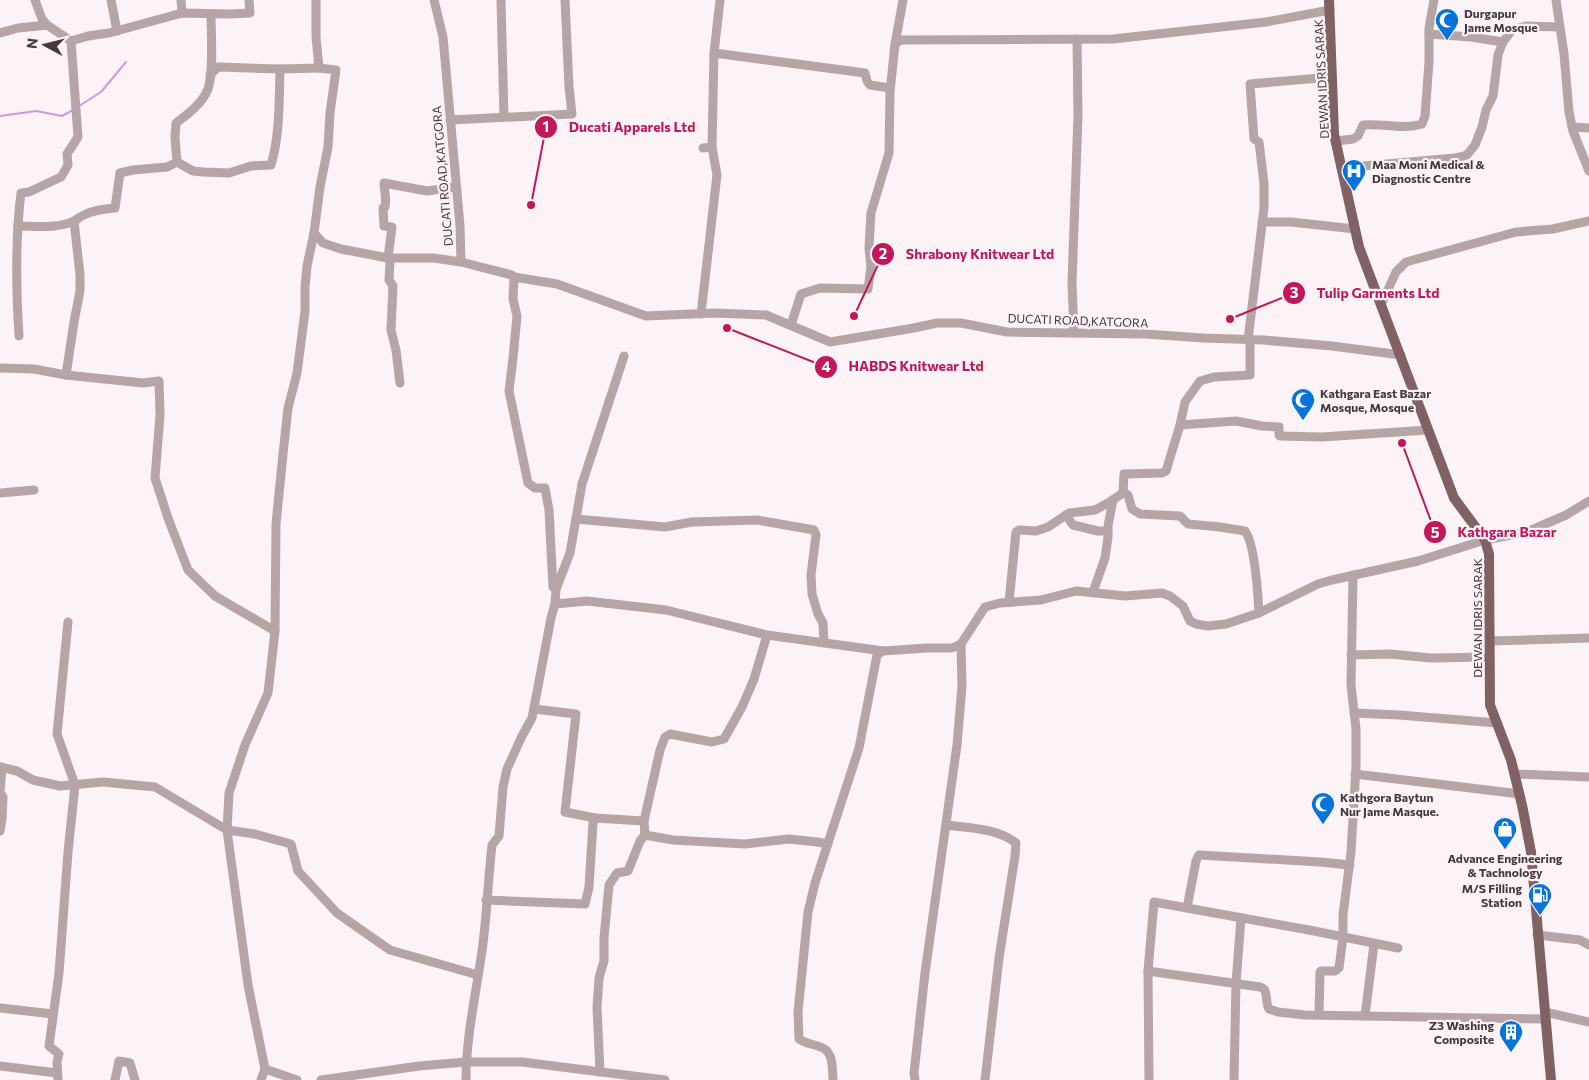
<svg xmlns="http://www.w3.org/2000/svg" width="1589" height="1080" font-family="Commissioner,sans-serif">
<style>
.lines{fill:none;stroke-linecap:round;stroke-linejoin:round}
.stream{stroke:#ca9ae3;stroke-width:2}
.minor{stroke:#b6a5a6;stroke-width:9}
.major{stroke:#806264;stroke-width:10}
.labels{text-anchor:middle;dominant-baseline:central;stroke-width:4.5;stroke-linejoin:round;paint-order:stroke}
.poi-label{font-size:12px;font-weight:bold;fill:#46373d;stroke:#fbf3f6;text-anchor:start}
.street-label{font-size:12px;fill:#46373d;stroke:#fbf3f6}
.leader{fill:none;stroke:#c2185b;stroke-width:2}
.callout-dot{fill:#c2185b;stroke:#fbf3f6;stroke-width:2}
.mark-label{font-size:15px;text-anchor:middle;font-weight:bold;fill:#fff}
.callout-label{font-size:14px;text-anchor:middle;font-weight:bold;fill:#c2185b;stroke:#fbf3f6;stroke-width:4.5;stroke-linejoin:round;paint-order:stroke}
</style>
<rect width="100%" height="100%" fill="#fbf3f6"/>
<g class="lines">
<g class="stream">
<polyline points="79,106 101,92 126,62"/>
<polyline points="0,116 36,111 62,116 73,110"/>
</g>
<g class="minor">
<polyline points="111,0 117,31"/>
<polyline points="181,0 182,13"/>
<polyline points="316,0 316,37 319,68 336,70 330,113 328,147 320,187 314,233 323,243 341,249 388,258 434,258 461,262"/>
<polyline points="434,0 443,37 460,226 461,262 512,275 514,277 557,284 646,316 715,313 766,315 830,342 914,328 937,323 961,323 1007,332 1145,334 1203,338 1263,340 1332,346 1401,355"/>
<polyline points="501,0 504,117"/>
<polyline points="1556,0 1564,54 1569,112 1573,131 1589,171"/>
<polyline points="0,33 18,28 47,25"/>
<polyline points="1429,34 1471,37 1503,42"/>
<polyline points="71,41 88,36 109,33 182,13 230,14 250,13 249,0"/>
<polyline points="895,44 901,40 1113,39 1266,22 1330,10"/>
<polyline points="714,53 865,73 867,81 870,85 890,88"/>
<polyline points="210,75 218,67 280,69 319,68"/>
<polyline points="450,120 572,114 569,87 565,0"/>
<polyline points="1572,127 1589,128"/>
<path d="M1336 141 1353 139 1358 136 1363 125C1383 123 1403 130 1422 124L1425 116 1429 62V28L1434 0"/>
<polyline points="703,148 712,147 714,53 720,0"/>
<path d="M177 162 193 171 203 172 229 173 251 166 271 165C280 135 279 101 280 69"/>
<polyline points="1341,168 1455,158 1467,155 1475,145 1482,127 1486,110 1493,96 1498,55 1503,42 1512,30 1526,26 1559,27"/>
<polyline points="1262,222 1291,222 1355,229"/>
<path d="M18 226C35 226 57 229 74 221 77 220 80 216 84 215 94 210 104 209 115 208L120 173 133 170 167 167 177 162 175 138 176 123C188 114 202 104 208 89 214 71 211 34 211 14"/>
<polyline points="1381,305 1396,272 1406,262 1516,232 1553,229 1589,221"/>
<polyline points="701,314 717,175 712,147"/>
<polyline points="791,325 801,294 820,288 868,289 871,267 869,248 871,213 889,153 890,92 895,44 903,0"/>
<polyline points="1074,333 1072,283 1078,116 1077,39"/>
<path d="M19 336C16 289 15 240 21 193L29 192 61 177 68 165 67 154 78 137 71 41 47 25 42 19 35 0"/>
<polyline points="1248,340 1264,208 1264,183 1259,142 1254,139 1250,84 1332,77"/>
<polyline points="0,368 34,369 66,375 143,383 159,381 160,415 155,478 168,518 188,570 215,596 275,631"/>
<polyline points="66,375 74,322 80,291 80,275 74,221"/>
<path d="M400 383 396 350 391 330 393 286 389 280 390 262 388 258 392 227 384 226 383 208 385 207C387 195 384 193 384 183L427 191 456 187"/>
<polyline points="1180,425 1236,421 1262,426 1279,427 1279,435 1280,436 1322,437 1428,430"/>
<polyline points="0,493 34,490"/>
<path d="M1123 493 1128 495 1132 509 1140 514 1180 516 1188 524 1220 527 1245 531C1255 544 1258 595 1259 613"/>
<polyline points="1066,515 1073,525 1098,531 1107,531"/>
<polyline points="576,519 665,527 692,522 757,520 814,530 816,535 811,575 812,594 818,614 823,623 824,643"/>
<polyline points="556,589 570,553 582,484 624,356"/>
<polyline points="1093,592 1105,558 1108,537 1108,526 1113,500"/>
<polyline points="1009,602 1016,532 1019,530 1036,531 1048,527 1069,513 1095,510 1108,503 1123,493 1124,474 1162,473 1166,471 1180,425 1185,402 1200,381 1214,377 1250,375 1250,340"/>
<polyline points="555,604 587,601 666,610 767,635 883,651 927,648 952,648 961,644 985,607 1000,603 1041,600 1076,591 1125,596 1162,593 1170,596 1183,606 1190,621 1196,624 1208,626 1226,624 1259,613 1318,584 1332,580 1418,561 1485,540 1527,532 1566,515 1589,501"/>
<polyline points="1489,641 1589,638"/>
<polyline points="1351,655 1390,654 1431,658 1489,657"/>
<polyline points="534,709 576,714 565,812 595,818"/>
<polyline points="1354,713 1399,715 1497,723"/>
<polyline points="0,767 17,771 33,780 60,786 103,782 155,787 227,830"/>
<polyline points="1355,774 1520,794"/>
<polyline points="1515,774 1589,777"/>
<path d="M946 825C969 828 997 828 1016 843L1015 856 999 958 985 1080"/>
<polyline points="227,830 255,834 291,844 298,871 337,913 390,950 478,975"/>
<polyline points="0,831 2,819 3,797 0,793 2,767"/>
<polyline points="645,835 644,821 660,750 665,737 670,734 712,742 724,739 742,707 754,679 767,635"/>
<polyline points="486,900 585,904 589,887 593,823 595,818 644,821"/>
<polyline points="1187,908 1196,861 1199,855 1320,862 1350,865"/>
<polyline points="1537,935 1580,940 1589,945"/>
<path d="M1148 971 1260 987 1264 989C1268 995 1265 1002 1269 1009L1278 1012 1305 1015 1545 1019"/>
<polyline points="0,1008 53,1014"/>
<polyline points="1545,1012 1589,1022"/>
<polyline points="1319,1015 1320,972 1321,971 1335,971 1339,968 1343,937 1343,915 1351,852 1356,767 1356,729 1351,685 1353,575"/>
<polyline points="1365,1016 1374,944"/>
<polyline points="0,1066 57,1073"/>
<polyline points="600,1072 597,1007 599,978 604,961 604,938 609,885 617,873 628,871 640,841 645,835 673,840 745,844 789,839 817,842 828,844"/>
<polyline points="58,1080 57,1062 59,1054 49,1046 59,973 68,852 75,785 57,734 68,622"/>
<polyline points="115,1080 119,1061 130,1063 135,1080"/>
<polyline points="261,1080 265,1069"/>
<polyline points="297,1080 265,1069 248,985 227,830 229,793 245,745 268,693 275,631 276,524 283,454 288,408 297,373 305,311 305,287 307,266 314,233"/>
<polyline points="321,1080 419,1066 466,1062 522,1062 665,1080"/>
<path d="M466 1080C466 1037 476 994 482 951 487 916 488 880 492 845L499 836 503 787 507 769 522 736 532 718 551 618 555 604 556 589 553 587 549 510 545 488H535L528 483 509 391 513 358 517 316 513 299 514 277"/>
<path d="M833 1080C832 1066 834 1050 818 1046 812 1044 805 1043 799 1039L798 1012 808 912 815 883 859 748 877 655 883 651"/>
<polyline points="915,1080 914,1073 925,973 957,745 962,686 961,644"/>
<polyline points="1149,1080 1148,971 1154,902 1309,930 1398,948"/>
<polyline points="1234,1080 1236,983 1241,918"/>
</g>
<polyline class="major" points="1329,0 1334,134 1359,247 1454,498 1485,540 1489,554 1490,705 1511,760 1522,805 1531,852 1551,1080"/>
</g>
<defs>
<g id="mosque-pin" transform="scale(1.25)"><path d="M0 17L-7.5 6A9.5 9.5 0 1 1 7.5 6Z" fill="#0574db" stroke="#fbf3f6"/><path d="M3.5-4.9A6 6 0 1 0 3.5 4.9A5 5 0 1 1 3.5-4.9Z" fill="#fff"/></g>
<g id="hospital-pin" transform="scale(1.25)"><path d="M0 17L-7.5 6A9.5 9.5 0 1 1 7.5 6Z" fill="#0574db" stroke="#fbf3f6"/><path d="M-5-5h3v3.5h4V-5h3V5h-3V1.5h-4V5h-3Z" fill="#fff"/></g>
<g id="shop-pin" transform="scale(1.25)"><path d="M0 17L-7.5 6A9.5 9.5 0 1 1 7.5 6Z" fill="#0574db" stroke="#fbf3f6"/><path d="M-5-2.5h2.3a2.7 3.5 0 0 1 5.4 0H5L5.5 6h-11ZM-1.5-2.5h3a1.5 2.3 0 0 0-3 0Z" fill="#fff"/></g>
<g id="fuel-pin" transform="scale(1.25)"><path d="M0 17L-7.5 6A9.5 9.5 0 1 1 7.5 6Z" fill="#0574db" stroke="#fbf3f6"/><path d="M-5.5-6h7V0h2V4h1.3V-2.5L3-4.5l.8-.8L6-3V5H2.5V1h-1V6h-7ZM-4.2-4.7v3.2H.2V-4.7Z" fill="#fff"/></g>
<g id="building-pin" transform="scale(1.25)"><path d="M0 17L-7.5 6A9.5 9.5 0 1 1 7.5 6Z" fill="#0574db" stroke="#fbf3f6"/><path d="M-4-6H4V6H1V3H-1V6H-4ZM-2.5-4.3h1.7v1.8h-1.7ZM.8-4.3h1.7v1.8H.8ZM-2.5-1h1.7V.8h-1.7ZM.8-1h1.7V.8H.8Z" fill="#fff"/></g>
</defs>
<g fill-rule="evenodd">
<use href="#mosque-pin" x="1447" y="20"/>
<use href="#hospital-pin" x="1354" y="171"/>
<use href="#mosque-pin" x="1303" y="400"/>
<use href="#mosque-pin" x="1323" y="804"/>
<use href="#shop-pin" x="1505" y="829"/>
<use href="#fuel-pin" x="1540" y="895"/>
<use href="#building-pin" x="1511" y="1032"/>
</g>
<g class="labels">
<g class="poi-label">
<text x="1464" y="13">Durgapur<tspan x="1464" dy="14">Jame Mosque</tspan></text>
<text x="1372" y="164">Maa Moni Medical &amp;<tspan x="1372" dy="14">Diagnostic Centre</tspan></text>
<text x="1320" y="393">Kathgara East Bazar<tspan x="1320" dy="14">Mosque, Mosque</tspan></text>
<text x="1340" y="797">Kathgora Baytun<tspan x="1340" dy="14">Nur Jame Masque.</tspan></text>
<text x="1505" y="858" text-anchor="middle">Advance Engineering<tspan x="1505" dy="14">&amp; Tachnology</tspan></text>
<text x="1522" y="888" text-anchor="end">M/S Filling<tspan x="1522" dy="14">Station</tspan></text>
<text x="1494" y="1025" text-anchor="end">Z3 Washing<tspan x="1494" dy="14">Composite</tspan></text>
</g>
<g class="street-label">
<text transform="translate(1321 79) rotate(-93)">DEWAN IDRIS SARAK</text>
<text transform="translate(442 176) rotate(-95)">DUCATI ROAD,KATGORA</text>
<text transform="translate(1078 320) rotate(2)">DUCATI ROAD,KATGORA</text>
<text transform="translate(1477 618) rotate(-90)">DEWAN IDRIS SARAK</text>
</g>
</g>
<path class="leader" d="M531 205L546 127M854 316L883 254M1230 319L1294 293M727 328L826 367M1402 443L1435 532"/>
<g class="callout-dot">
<circle cx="531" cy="205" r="5"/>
<circle cx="854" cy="316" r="5"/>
<circle cx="1230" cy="319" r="5"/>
<circle cx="727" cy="328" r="5"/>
<circle cx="1402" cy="443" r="5"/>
<circle cx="546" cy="127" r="12"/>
<circle cx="883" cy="254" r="12"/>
<circle cx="1294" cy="293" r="12"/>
<circle cx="826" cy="367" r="12"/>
<circle cx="1435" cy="532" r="12"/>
</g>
<g class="mark-label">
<text x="546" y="132">1</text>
<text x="883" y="259">2</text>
<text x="1294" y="298">3</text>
<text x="826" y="372">4</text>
<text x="1435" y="538">5</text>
</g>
<g class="callout-label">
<text x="632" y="132">Ducati Apparels Ltd</text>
<text x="980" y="259">Shrabony Knitwear Ltd</text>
<text x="1378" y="298">Tulip Garments Ltd</text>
<text x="916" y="371">HABDS Knitwear Ltd</text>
<text x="1507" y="537">Kathgara Bazar</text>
</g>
<g transform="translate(45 45) rotate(277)" stroke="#fbf3f6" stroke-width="4" paint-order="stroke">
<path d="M0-4L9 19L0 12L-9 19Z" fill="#46373d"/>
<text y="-8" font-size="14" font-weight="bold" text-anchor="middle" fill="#46373d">N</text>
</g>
</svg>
